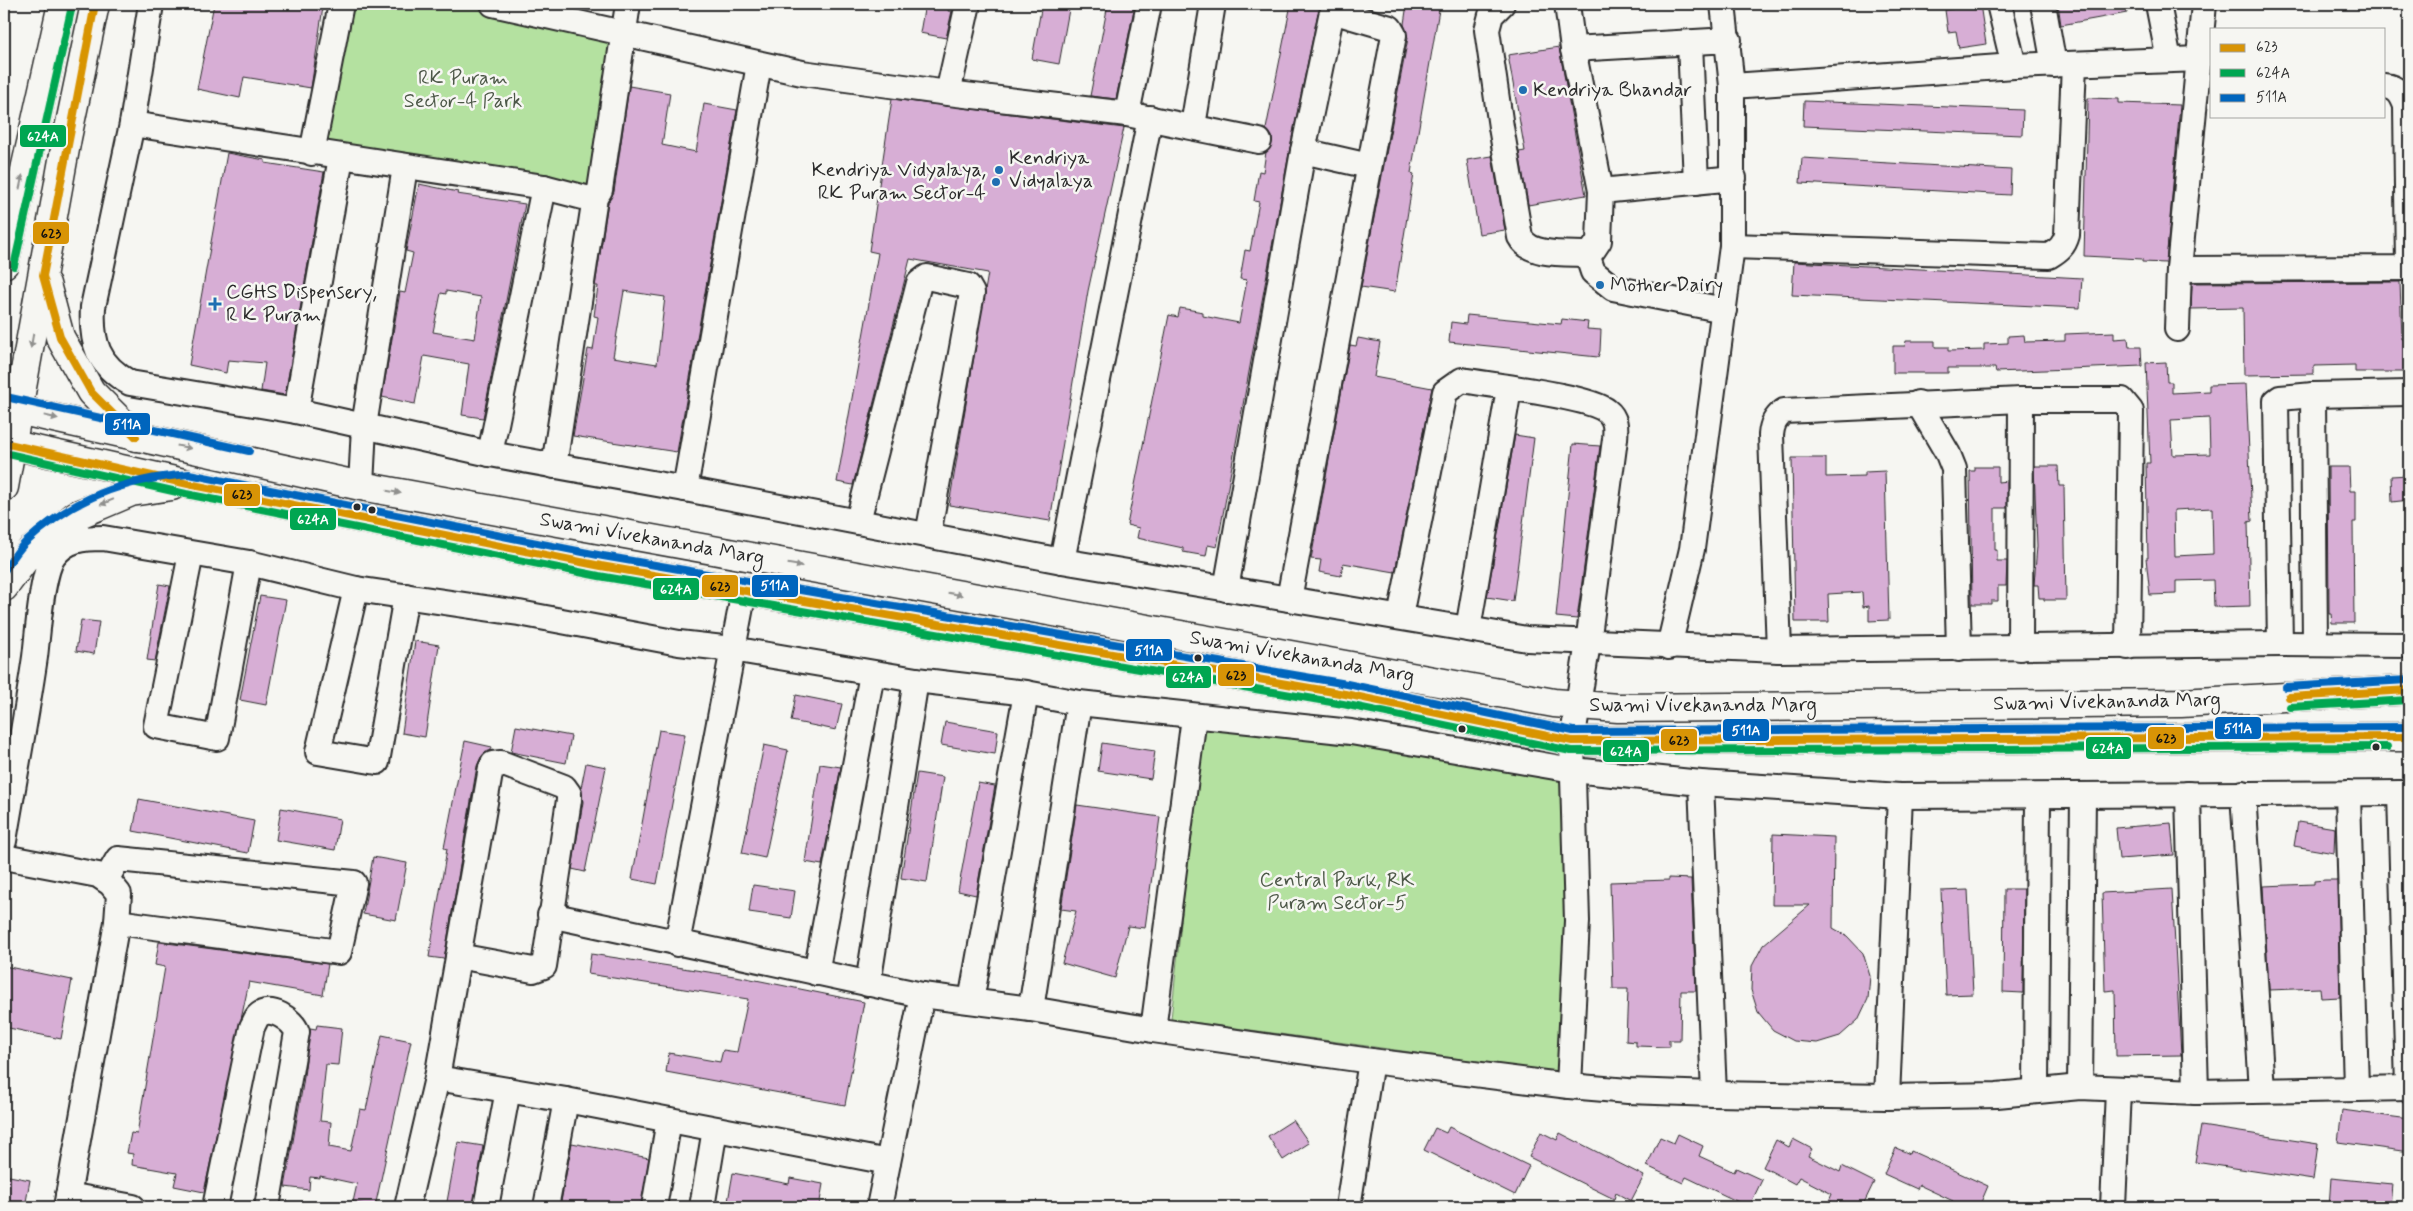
<svg xmlns="http://www.w3.org/2000/svg" width="2413" height="1211" font-family="Mynerve,sans-serif">
<style>
.green{fill:#b4e1a0;stroke:#708666}
.building{fill:#d7aed5;stroke:#2b2b2b;fill-rule:evenodd}
.lines{fill:none;stroke-linecap:round;stroke-linejoin:round}
.street-casing{stroke:#2b2b2b;stroke-width:28}
.secondary-casing{stroke:#2b2b2b;stroke-width:31}
.street{stroke:#f6f6f2;stroke-width:24}
.secondary{stroke:#f6f6f2;stroke-width:28}
.bus-1-casing{stroke:#f6f6f2;stroke-width:11}
.bus-2-casing{stroke:#f6f6f2;stroke-width:11}
.bus-3-casing{stroke:#f6f6f2;stroke-width:11}
.bus-1{stroke:#d89406;stroke-width:8}
.bus-2{stroke:#00a651;stroke-width:8}
.bus-3{stroke:#0065bd;stroke-width:8}
.oneway{fill:#90908e}
.poi-dot{fill:#1f6fb2;stroke:#f6f6f2;stroke-width:2}
.bus-dot{fill:#2b2b2b;stroke:#f6f6f2;stroke-width:2}
.labels{text-anchor:middle;dominant-baseline:central;stroke-width:5;stroke-linejoin:round;paint-order:stroke}
.park-label{font-size:20px;fill:#4d5848;stroke:#f6f6f2}
.poi-label{font-size:20px;fill:#2b2b2b;stroke:#f6f6f2;text-anchor:start}
.street-label{font-size:20px;fill:#2b2b2b;stroke:#f6f6f2}
.line-badge{stroke:#f6f6f2;stroke-width:2}
.badge-label{font-size:14px;text-anchor:middle;font-weight:bold;fill:#fff}
.pale-badge-label{font-size:14px;text-anchor:middle;font-weight:bold;fill:#111}
</style>
<rect width="100%" height="100%" fill="#f6f6f2"/>
<filter id="ink" filterUnits="userSpaceOnUse"><feTurbulence type="fractalNoise" baseFrequency=".02" numOctaves="2"/><feDisplacementMap in="SourceGraphic" scale="10" xChannelSelector="R" yChannelSelector="G"/><feConvolveMatrix kernelMatrix="1 2 1 2 8 2 1 2 1" color-interpolation-filters="sRGB"/></filter>
<g filter="url(#ink)">
<g class="green">
<polygon points="341,4 474,4 621,40 595,197 312,153"/>
<polygon points="1202,720 1572,778 1562,1073 1171,1019"/>
</g>
<g class="building">
<polygon points="214,4 301,4 323,7 311,88 244,77 240,98 197,89"/>
<polygon points="925,4 950,4 948,11 952,11 946,38 920,33"/>
<polygon points="1042,4 1070,4 1059,64 1032,59"/>
<polygon points="1108,4 1135,4 1116,99 1090,96"/>
<polygon points="1291,4 1325,4 1318,13 1290,148 1217,547 1208,545 1206,556 1183,552 1183,548 1137,538 1139,528 1127,525 1169,315 1178,317 1180,308 1203,312 1203,316 1239,323 1247,280 1240,279 1245,250 1250,251 1259,202 1254,201 1259,171 1263,172 1266,152 1272,143 1272,136 1266,129"/>
<polygon points="1407,4 1440,4 1411,173 1414,174 1395,292 1361,287 1408,38 1404,24"/>
<polygon points="1952,4 1980,4 1986,44 1959,48 1956,31 1948,32 1945,10 1953,9"/>
<polygon points="2058,4 2126,4 2127,13 2061,25"/>
<polygon points="1559,47 1586,195 1528,205 1519,152 1525,151 1508,55"/>
<path d="M629 86 670 93 662 145 696 152 704 104 737 110 677 452 573 436 588 349 593 350 598 317 594 316 598 286H595L608 202 614 192ZM624 291 665 297 657 364 613 357Z"/>
<polygon points="2088,98 2119,99 2119,103 2180,105 2166,263 2142,262 2142,259 2084,256"/>
<polygon points="892,99 1124,128 1088,291 1050,521 949,505 988,273 910,259 853,485 837,482 878,253 869,251"/>
<polygon points="1804,101 2023,110 2022,135 1803,126"/>
<polygon points="227,153 265,160 265,163 324,172 285,395 261,391 265,363 228,360 226,373 189,365"/>
<polygon points="1492,156 1505,230 1479,234 1467,160"/>
<polygon points="1802,158 2011,170 2010,195 1800,183"/>
<path d="M419 184 458 192 457 194 525 204 483 418 462 415 469 364 424 356 415 404 382 397 400 292 405 293 413 253 406 251ZM446 291 481 297 475 339 433 332 441 293 446 294Z"/>
<polygon points="1794,262 2082,278 2080,308 1792,295"/>
<polygon points="2400,282 2402,339 2409,339 2409,372 2355,372 2355,365 2314,366 2314,374 2244,375 2243,308 2191,309 2192,283"/>
<polygon points="1467,315 1561,324 1562,319 1588,322 1587,329 1601,330 1600,351 1598,357 1449,342 1451,322 1466,324"/>
<polygon points="2114,332 2114,339 2128,338 2129,347 2141,347 2142,366 1996,372 1995,368 1948,368 1948,373 1893,373 1893,346 1905,346 1906,341 1935,341 1935,347 1948,347 1948,351 1984,350 1984,344 2008,343 2008,336 2024,335 2025,342 2065,341 2065,334"/>
<polygon points="1358,338 1380,342 1374,377 1432,388 1395,572 1343,563 1341,576 1319,572 1321,560 1311,559 1350,345 1356,346"/>
<path d="M2166 362 2167 382H2172V393L2209 391V385L2246 384 2252 521 2248 522 2250 606 2214 607 2213 580 2176 581V594L2150 595 2146 558H2148L2146 463H2150L2146 363ZM2209 418 2210 454 2173 455 2171 420ZM2212 508 2213 554 2175 556 2174 510Z"/>
<polygon points="1515,435 1534,438 1513,601 1487,597"/>
<polygon points="1573,444 1600,446 1577,619 1556,617"/>
<polygon points="1792,458 1826,458 1826,477 1865,476 1865,472 1885,471 1889,620 1869,621 1869,606 1863,607 1862,592 1828,594 1829,622 1795,622"/>
<polygon points="2034,466 2058,466 2059,486 2064,486 2066,600 2044,600 2044,598 2039,598 2038,585 2034,585 2037,546"/>
<polygon points="1975,467 1998,467 1998,482 2007,481 2007,508 1995,508 1995,550 1997,550 1997,561 2007,561 2006,586 1998,586 1998,601 1991,601 1991,604 1972,604 1970,471 1975,471"/>
<polygon points="2328,467 2349,467 2350,491 2356,491 2356,522 2353,522 2354,623 2332,623 2331,614 2329,614"/>
<polygon points="2409,475 2409,500 2392,502 2391,476"/>
<polygon points="159,584 170,586 155,661 147,660"/>
<polygon points="260,596 286,600 266,705 240,700"/>
<polygon points="81,620 99,622 94,654 76,651"/>
<polygon points="415,641 439,645 425,737 402,733"/>
<polygon points="796,695 842,704 836,730 791,721"/>
<polygon points="945,722 998,731 995,754 941,745"/>
<polygon points="516,726 571,736 566,763 511,752"/>
<polygon points="659,730 685,734 657,884 632,879"/>
<polygon points="465,741 492,747 491,750 481,757 477,766 444,959 429,957 447,849 444,848"/>
<polygon points="1102,743 1155,751 1151,779 1098,771"/>
<polygon points="764,745 788,750 765,858 742,853"/>
<polygon points="586,763 606,767 585,872 572,869 583,802 581,788"/>
<polygon points="820,764 841,767 822,865 805,862"/>
<polygon points="917,773 943,777 927,882 901,878"/>
<polygon points="978,783 995,786 976,895 958,891"/>
<polygon points="139,799 254,821 248,853 133,831"/>
<polygon points="1077,805 1160,817 1145,928 1128,926 1115,978 1062,963 1076,911 1061,909"/>
<polygon points="281,808 340,819 335,850 276,840"/>
<polygon points="2298,822 2335,828 2334,853 2294,846"/>
<polygon points="2171,823 2174,855 2119,859 2116,828"/>
<polygon points="1773,834 1834,837 1833,928 1847,936 1863,953 1870,976 1868,999 1858,1020 1840,1036 1817,1043 1794,1041 1773,1030 1758,1012 1751,990 1752,966 1763,945 1810,905 1772,905"/>
<polygon points="373,857 407,863 396,920 363,914"/>
<polygon points="1669,878 1691,879 1696,991 1681,991 1680,1040 1669,1040 1669,1047 1636,1046 1636,1042 1626,1041 1628,989 1613,989 1610,882 1669,880"/>
<polygon points="2325,880 2337,880 2340,997 2321,998 2320,988 2269,990 2263,886 2314,884 2314,881"/>
<polygon points="753,885 795,891 791,918 749,912"/>
<polygon points="2004,889 2024,889 2023,993 2003,992"/>
<polygon points="2172,889 2181,1055 2116,1056 2115,990 2105,991 2102,893"/>
<polygon points="1968,890 1973,994 1946,995 1941,891"/>
<polygon points="159,942 328,964 323,995 249,982 204,1192 174,1186 177,1173 132,1165 133,1154 127,1153 131,1133 137,1134 165,967 155,965"/>
<polygon points="591,954 741,977 864,1002 845,1105 666,1072 669,1053 720,1062 723,1050 737,1052 748,999 588,974"/>
<polygon points="4,966 72,980 61,1039 4,1027"/>
<polygon points="317,1025 342,1028 338,1065 326,1064 320,1121 331,1122 329,1147 351,1151 360,1109 366,1110 382,1035 411,1041 375,1207 353,1202 357,1184 320,1176 320,1178 310,1177 309,1190 285,1187 303,1084 310,1028 316,1029"/>
<polygon points="2342,1110 2409,1119 2409,1152 2338,1142"/>
<polygon points="1293,1120 1309,1143 1283,1160 1268,1136"/>
<polygon points="2201,1126 2318,1144 2313,1180 2195,1162"/>
<polygon points="1449,1127 1529,1166 1515,1195 1424,1150 1435,1128 1446,1133"/>
<polygon points="1541,1132 1557,1140 1560,1133 1644,1176 1631,1201 1616,1193 1614,1199 1529,1157"/>
<polygon points="1678,1134 1703,1146 1699,1156 1734,1172 1736,1168 1762,1180 1749,1207 1686,1177 1683,1183 1647,1166 1660,1137 1674,1143"/>
<polygon points="1793,1139 1812,1149 1808,1156 1840,1172 1842,1166 1874,1182 1862,1207 1842,1207 1829,1201 1832,1194 1799,1177 1795,1184 1763,1167 1776,1140 1789,1147"/>
<polygon points="458,1142 483,1146 473,1207 446,1207"/>
<polygon points="572,1143 649,1158 641,1207 560,1207"/>
<polygon points="1896,1148 1910,1154 1911,1151 1988,1186 1979,1207 1950,1207 1953,1201 1919,1185 1917,1189 1884,1174"/>
<polygon points="733,1173 789,1184 790,1178 823,1184 819,1207 727,1207"/>
<polygon points="4,1175 30,1180 25,1207 4,1207"/>
<polygon points="2331,1178 2392,1184 2390,1207 2329,1207"/>
</g>
<g class="lines">
<g class="street-casing">
<g id="street">
<path d="M151 4 132 124 93 307C91 342 97 365 130 383L296 411 490 454 685 489 1062 561 1527 639 1779 650 2280 644 2409 645"/>
<polyline points="493,4 802,73 948,93 1127,114 1259,141"/>
<path d="M1502 4 1491 15 1487 30 1501 127 1520 237C1530 257 1567 253 1587 254L1593 250 1599 241 1601 191 1573 49 1567 4"/>
<polyline points="1999,4 2014,66"/>
<polyline points="2043,4 2054,65"/>
<polyline points="2158,4 2169,60"/>
<polyline points="1690,43 1696,182"/>
<polyline points="1573,49 1729,40"/>
<polyline points="1732,86 2014,66 2200,59"/>
<polyline points="948,93 968,4"/>
<polyline points="1127,114 1149,4"/>
<polyline points="132,124 544,187 590,199 595,197 600,190 628,4"/>
<polyline points="1193,126 1213,4"/>
<polyline points="1303,151 1369,166"/>
<polyline points="312,153 341,4"/>
<polyline points="1601,191 1734,178"/>
<path d="M1732 246 2049 256C2059 250 2064 246 2067 235L2074 64"/>
<polyline points="1587,254 1593,272 1613,288 1724,310"/>
<path d="M2179 269 2408 268 2406 106C2402 95 2398 87 2384 86"/>
<polyline points="2177,329 2179,269 2204,4"/>
<polyline points="2313,395 2315,644"/>
<polyline points="1918,403 1948,454 1954,469 1959,649"/>
<polyline points="296,411 341,157"/>
<polyline points="490,454 544,187"/>
<polyline points="554,466 595,197"/>
<polyline points="361,486 364,426 405,167"/>
<polyline points="685,489 759,64"/>
<polyline points="858,521 919,283 927,277 968,286 972,293 928,535"/>
<polyline points="191,554 156,726 217,738 249,563"/>
<polyline points="1062,561 1150,118"/>
<polyline points="356,589 318,752 377,762 406,596"/>
<polyline points="1226,589 1303,151 1331,16 1339,13 1390,28 1394,35 1289,599"/>
<path d="M1400 616 1445 392 1462 380C1490 385 1589 396 1607 411 1616 418 1616 428 1615 439L1588 643 1572 741 1577 921 1569 1086"/>
<polyline points="1468,629 1509,389"/>
<polyline points="2280,644 2276,401 2280,398 2313,395 2409,393"/>
<polyline points="1669,647 1692,549 1732,246 1732,86 1723,4"/>
<polyline points="2020,648 2021,400"/>
<path d="M1779 650 1771 435C1772 424 1775 418 1784 411L2021 400H2122L2131 411 2128 647"/>
<polyline points="1701,783 1714,1094"/>
<polyline points="2243,793 2262,1090"/>
<polyline points="2348,793 2356,1089"/>
<polyline points="2400,793 2408,1088"/>
<polyline points="2188,794 2196,1092"/>
<path d="M4 841C14 780 26 719 35 657 38 633 41 576 53 557 66 539 83 538 103 538L249 563 356 589 519 613 679 643 732 649 916 680 1026 693 1079 703 1351 732 1573 770 1701 783 1900 796 2409 793"/>
<polyline points="4,857 98,875 110,883 119,894 117,922 66,1207"/>
<polyline points="106,880 118,859 354,883 339,952 117,922"/>
<polyline points="550,915 922,995 1031,1009 1153,1030 1371,1061 1569,1086 1628,1091 1714,1094 1887,1097 1997,1095 2080,1087 2196,1092 2409,1088"/>
<polyline points="677,944 744,591"/>
<polyline points="816,973 872,674"/>
<polyline points="868,984 916,680"/>
<polyline points="971,1001 1026,693"/>
<polyline points="1031,1009 1079,703"/>
<polyline points="1153,1030 1194,717"/>
<polyline points="437,1078 566,1100 888,1162"/>
<polyline points="2080,1087 2083,796"/>
<polyline points="2036,1091 2038,796"/>
<polyline points="1887,1097 1900,796"/>
<polyline points="68,1195 133,1207"/>
<path d="M215 1207 252 1027C254 1024 256 1018 258 1016 270 1004 293 1020 297 1032L267 1207"/>
<polyline points="407,1207 437,1078 491,768 493,764 501,763 564,787 569,794 569,800 544,966 533,970 458,956"/>
<polyline points="486,1207 508,1090"/>
<polyline points="546,1207 566,1100"/>
<polyline points="654,1207 669,1120"/>
<polyline points="702,1207 715,1129"/>
<polyline points="879,1207 922,995"/>
<polyline points="1348,1207 1371,1061"/>
<polyline points="2113,1207 2118,1090"/>
</g>
</g>
<g class="secondary-casing">
<g id="secondary">
<polyline points="4,264 62,4"/>
<polyline points="46,284 60,337 91,392 136,437"/>
<polyline points="4,407 361,486 1554,703 1618,708 2181,703 2409,690"/>
<polyline points="4,443 188,484 601,566 1345,694 1572,741 2409,737"/>
<polyline points="4,487 67,138 95,4"/>
<polyline points="4,587 31,551 77,515 131,492 172,486"/>
</g>
</g>
<use href="#street" class="street"/>
<use href="#secondary" class="secondary"/>
<g class="bus-1-casing">
<g id="bus-1">
<polyline points="95,4 43,276 60,337 91,392 136,437"/>
<polyline points="4,443 188,484 601,566 1345,694 1572,741 2409,737"/>
<polyline points="2289,697 2409,690"/>
</g>
</g>
<g class="bus-2-casing">
<g id="bus-2">
<polyline points="14,266 72,6"/>
<polyline points="4,453 186,494 599,576 1343,704 1571,751 2387,747"/>
<polyline points="2290,707 2409,700"/>
</g>
</g>
<g class="bus-3-casing">
<g id="bus-3">
<polyline points="6,397 249,451"/>
<path d="M4 571C10 562 17 551 25 543 73 498 124 479 189 474L603 556 1347 684 1573 731 2409 727"/>
<polyline points="2286,687 2408,680"/>
</g>
</g>
<use href="#bus-1" class="bus-1"/>
<use href="#bus-2" class="bus-2"/>
<use href="#bus-3" class="bus-3"/>
</g>
<defs><path id="oneway-solid" d="M-6-.8H1V-3.2L6.5 0L1 3.2V.8H-6Z" transform="scale(1.25)"/></defs>
<g class="oneway">
<use href="#oneway-solid" transform="translate(21 182) rotate(-78)"/>
<use href="#oneway-solid" transform="translate(32 341) rotate(100)"/>
<use href="#oneway-solid" transform="translate(51 417) rotate(13)"/>
<use href="#oneway-solid" transform="translate(184 447) rotate(12)"/>
<use href="#oneway-solid" transform="translate(394 492) rotate(10)"/>
<use href="#oneway-solid" transform="translate(107 502) rotate(157)"/>
<use href="#oneway-solid" transform="translate(795 565) rotate(10)"/>
<use href="#oneway-solid" transform="translate(955 594) rotate(10)"/>
</g>
</g>
<g class="poi-dot">
<circle cx="1523" cy="90" r="5"/>
<circle cx="999" cy="170" r="5"/>
<circle cx="996" cy="182" r="5"/>
<circle cx="1600" cy="285" r="5"/>
<path d="M212.5 296.5h5v5h5v5h-5v5h-5v-5h-5v-5h5z"/>
</g>
<g class="bus-dot">
<circle cx="357" cy="507" r="4.5"/>
<circle cx="372" cy="510" r="4.5"/>
<circle cx="1198" cy="658" r="4.5"/>
<circle cx="1462" cy="729" r="4.5"/>
<circle cx="2376" cy="747" r="4.5"/>
</g>
<g class="labels">
<g class="park-label">
<text x="463" y="78">RK Puram<tspan x="463" dy="23">Sector-4 Park</tspan></text>
<text x="1337" y="880">Central Park, RK<tspan x="1337" dy="23">Puram Sector-5</tspan></text>
</g>
<g class="poi-label">
<text x="1533" y="90">Kendriya Bhandar</text>
<text x="1009" y="158">Kendriya<tspan x="1009" dy="23">Vidyalaya</tspan></text>
<text x="986" y="170" text-anchor="end">Kendriya Vidyalaya,<tspan x="986" dy="23">RK Puram Sector-4</tspan></text>
<text x="1610" y="285">Mother Dairy</text>
<text x="226" y="292">CGHS Dispensery,<tspan x="226" dy="23">R K Puram</tspan></text>
</g>
<g class="street-label">
<text transform="translate(652 539) rotate(10)">Swami Vivekananda Marg</text>
<text transform="translate(1302 657) rotate(10)">Swami Vivekananda Marg</text>
<text transform="translate(2107 702) rotate(-1)">Swami Vivekananda Marg</text>
<text x="1703" y="705">Swami Vivekananda Marg</text>
</g>
</g>
<g class="line-badge">
<rect x="19" y="124" width="48" height="24" rx="5" fill="#00a651"/>
<rect x="32" y="221" width="38" height="24" rx="5" fill="#d89406"/>
<rect x="104" y="412" width="47" height="24" rx="5" fill="#0065bd"/>
<rect x="223" y="483" width="38" height="24" rx="5" fill="#d89406"/>
<rect x="289" y="507" width="48" height="24" rx="5" fill="#00a651"/>
<rect x="751" y="574" width="48" height="24" rx="5" fill="#0065bd"/>
<rect x="701" y="574" width="38" height="24" rx="5" fill="#d89406"/>
<rect x="652" y="577" width="48" height="24" rx="5" fill="#00a651"/>
<rect x="1125" y="638" width="48" height="24" rx="5" fill="#0065bd"/>
<rect x="1217" y="663" width="38" height="24" rx="5" fill="#d89406"/>
<rect x="1165" y="665" width="47" height="24" rx="5" fill="#00a651"/>
<rect x="2214" y="716" width="48" height="24" rx="5" fill="#0065bd"/>
<rect x="1722" y="718" width="48" height="24" rx="5" fill="#0065bd"/>
<rect x="2147" y="726" width="38" height="24" rx="5" fill="#d89406"/>
<rect x="1660" y="728" width="38" height="24" rx="5" fill="#d89406"/>
<rect x="2085" y="736" width="47" height="24" rx="5" fill="#00a651"/>
<rect x="1602" y="739" width="48" height="24" rx="5" fill="#00a651"/>
</g>
<g class="badge-label">
<text x="43" y="141">624A</text>
<text x="127" y="429">511A</text>
<text x="313" y="524">624A</text>
<text x="775" y="590">511A</text>
<text x="676" y="594">624A</text>
<text x="1149" y="655">511A</text>
<text x="1188" y="682">624A</text>
<text x="2238" y="733">511A</text>
<text x="1746" y="735">511A</text>
<text x="2108" y="753">624A</text>
<text x="1626" y="756">624A</text>
</g>
<g class="pale-badge-label">
<text x="51" y="238">623</text>
<text x="242" y="499">623</text>
<text x="720" y="591">623</text>
<text x="1236" y="680">623</text>
<text x="2166" y="743">623</text>
<text x="1679" y="745">623</text>
</g>
<rect width="2413" height="1211" fill="none" stroke="#f6f6f2" stroke-width="20"/>
<rect x="10" y="10" width="2393" height="1191" fill="none" stroke="#2b2b2b" stroke-width="2" filter="url(#ink)"/>
<rect x="2210" y="28" width="175" height="90" fill="#f6f6f2" stroke="#a5a5a2"/>
<rect x="2220" y="44" width="25" height="8" fill="#d89406" stroke="#a5a5a2"/>
<text x="2256" y="52" font-size="15" fill="#2b2b2b">623</text>
<rect x="2220" y="69" width="25" height="8" fill="#00a651" stroke="#a5a5a2"/>
<text x="2256" y="78" font-size="15" fill="#2b2b2b">624A</text>
<rect x="2220" y="94" width="25" height="8" fill="#0065bd" stroke="#a5a5a2"/>
<text x="2256" y="102" font-size="15" fill="#2b2b2b">511A</text>
</svg>
